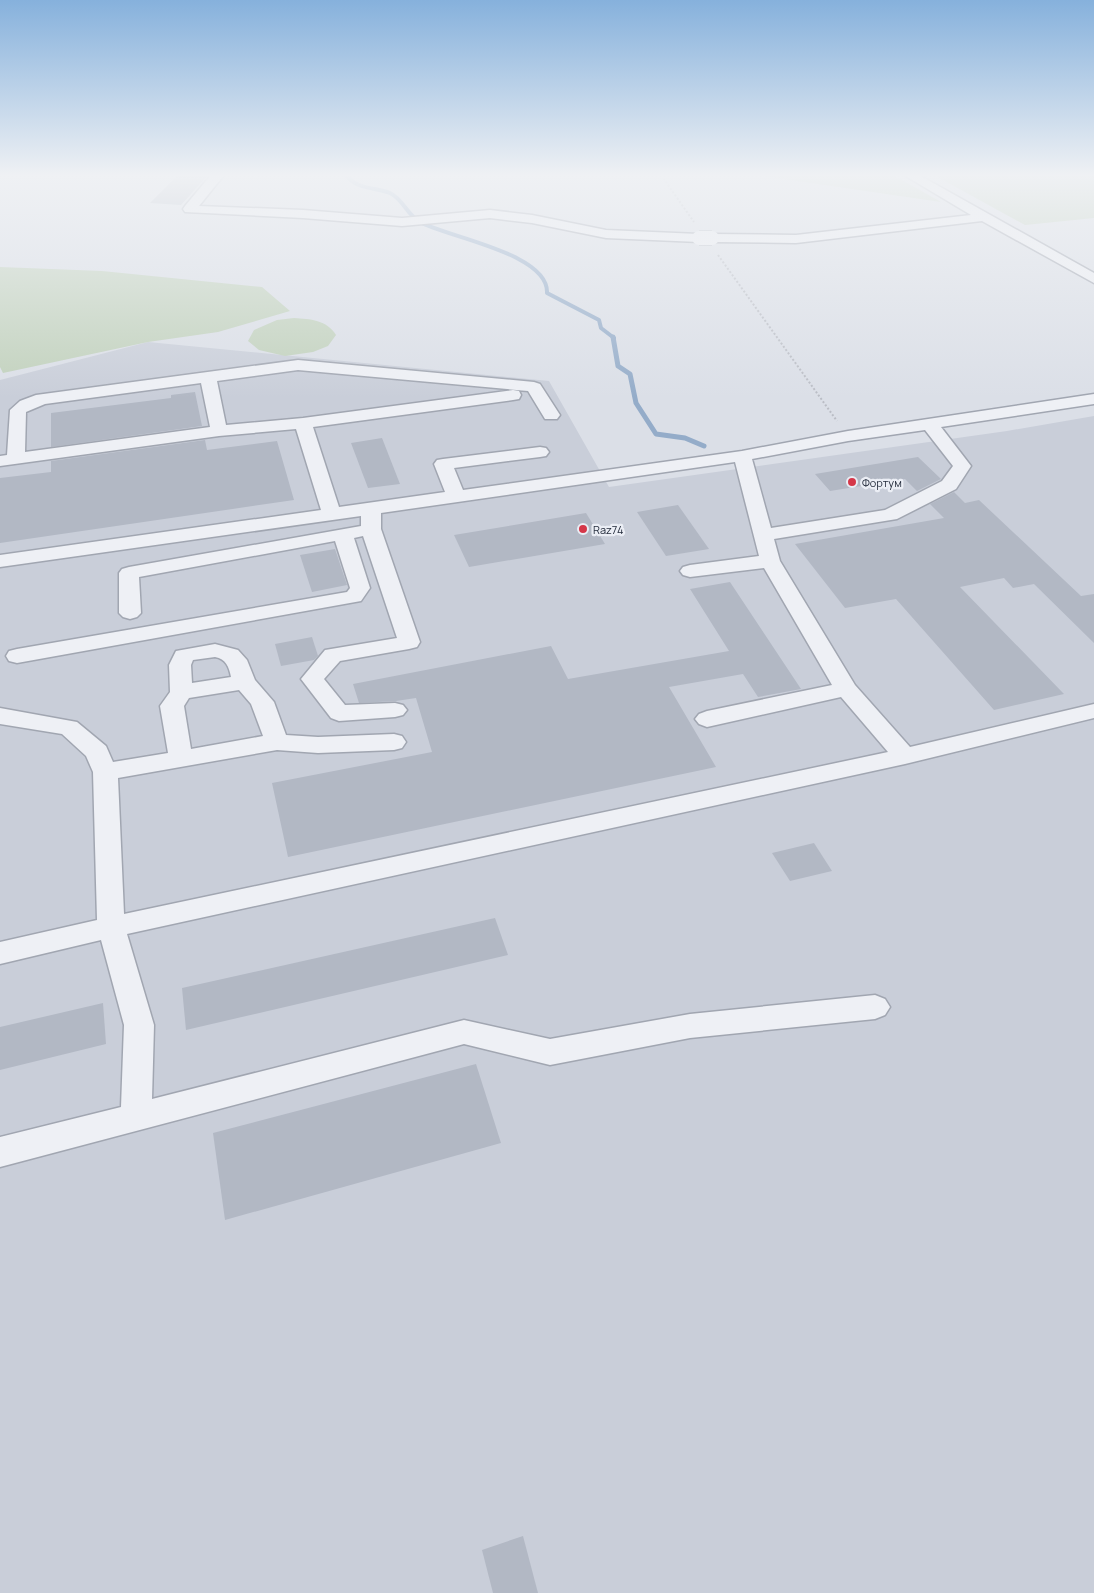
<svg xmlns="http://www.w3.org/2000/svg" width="1094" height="1593" font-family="Manrope,sans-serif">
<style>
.built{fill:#c9ced9}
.green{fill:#c1d1bc}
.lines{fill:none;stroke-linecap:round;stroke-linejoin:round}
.stream-far1{stroke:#94acc9;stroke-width:4}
.stream{stroke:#94acc9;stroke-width:5}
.building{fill:#b2b8c4}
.minor-casing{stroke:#a1a6b1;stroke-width:3}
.path{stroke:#babdc5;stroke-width:2;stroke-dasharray:2 2;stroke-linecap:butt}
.minor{fill:#eef0f5;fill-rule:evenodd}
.minor-bridge-casing{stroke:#a1a6b1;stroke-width:15;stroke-linecap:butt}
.minor-bridge{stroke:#eef0f5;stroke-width:14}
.poi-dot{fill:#d53749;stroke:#ebeef5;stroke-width:2}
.labels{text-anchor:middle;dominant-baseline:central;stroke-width:4.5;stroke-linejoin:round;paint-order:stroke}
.far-poi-label{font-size:11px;fill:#252d3d;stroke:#ebeef5;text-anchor:start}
</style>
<rect width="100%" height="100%" fill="#dbdfe7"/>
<polygon class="built" points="148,342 549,381 609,487 1007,431 1094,416 1094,1593 0,1593 0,380"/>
<g class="green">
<polygon points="760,175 893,175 941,202 763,176"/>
<polygon points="934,175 1094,175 1094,218 1025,225"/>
<polygon points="0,267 102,271 262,287 290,311 218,332 148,342 3,373 0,367"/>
<path d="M294 318C310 319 327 320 336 335L328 346 313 352 285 356 259 350 248 341 254 330 277 320Z"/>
</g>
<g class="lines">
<path class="stream-far1" d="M346 175C357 190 375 187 390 193 403 199 407 215 420 222 446 237 549 253 547 293L599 320 601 328 614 338"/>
<polyline class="stream" points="613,337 618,366 630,374 636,403 656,434 685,438 704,446"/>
</g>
<g class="building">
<polygon points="178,175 208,175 181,205 150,203"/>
<polygon points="195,392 202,426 51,447 51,413 171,398 171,395"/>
<polygon points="382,438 400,484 368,488 351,443"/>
<polygon points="205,440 207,450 277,441 294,500 0,543 0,478 51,472 51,461"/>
<polygon points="918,457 941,479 917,491 905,479 830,491 815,474"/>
<polygon points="954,492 965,503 979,500 1081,596 1094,594 1094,643 1034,584 1013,588 1004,578 960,587 1064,694 994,710 896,599 845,608 795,544 944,518 930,504"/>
<polygon points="678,505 709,549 666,556 637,512"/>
<polygon points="586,513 605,544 469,567 454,535"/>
<polygon points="335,549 347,585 312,592 300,555"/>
<polygon points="730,582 801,689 758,697 743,674 669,687 716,767 288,857 272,783 432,752 416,698 396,701 359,703 353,684 551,646 568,679 729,651 690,589"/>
<polygon points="312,637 318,656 314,660 281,666 275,644"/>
<polygon points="814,843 832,871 790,881 772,853"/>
<polygon points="495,918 508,955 186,1030 182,988"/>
<polygon points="103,1003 106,1044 0,1070 0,1027"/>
<polygon points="476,1064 501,1143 225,1220 213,1133"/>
<polygon points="523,1536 538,1593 493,1593 482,1550"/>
</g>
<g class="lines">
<g class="minor-casing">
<g id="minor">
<polygon points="211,175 224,175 199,206 303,210 402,218 490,210 532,215 606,230 699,234 706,238 712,234 796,235 971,215 904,175 919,175 1094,273 1094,283 982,221 796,243 712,242 706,238 699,242 606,238 532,223 490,218 402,226 303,218 185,212 183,209 185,206"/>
<path d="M298 360 534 382 540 384 560 415 557 419H545L528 391 298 370 217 381 226 425 303 418 513 390 519 391 521 395 519 399 513 400 313 427 339 507 445 492 434 464 437 460 443 459 540 447 546 448 549 452 546 456 540 457 454 468 463 490 742 451 848 431 1094 394V404L941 427 971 466 956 489 897 519 774 539 780 561 855 685 910 747 1094 704V718L905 764 127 934 154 1025 152 1099 464 1020 550 1039 690 1014 875 995 885 999 890 1007 885 1015 875 1019 690 1038 550 1065 464 1044 0 1167V1137L121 1107 124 1025 101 940 0 964V942L97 920 93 772 86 756 62 734 0 724V708L77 722 106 746 113 762 168 753 160 706 170 692 169 665 176 651 215 644 238 650 247 660 255 680 274 702 286 735 318 737 394 734 402 736 406 742 402 748 394 750 318 753 277 750 118 778 124 914 888 752 841 697 707 727 699 724 695 719 699 714 707 711 832 685 764 568 690 577 683 575 680 571 683 567 690 565 759 556 735 462 381 513V529L420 642 417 647 409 649 340 661 324 679 345 705 395 703 403 705 407 710 403 715 395 717 339 721 331 718 301 679 325 650 397 638 363 536 354 538 370 588 361 601 17 663 9 661 6 656 9 651 17 649 347 592 350 588 335 541 139 577 141 613 137 617 130 619 123 617 119 613V573L122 569 129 567 361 526V516L0 567V555L321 510 296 429 219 436 0 466V456L7 455 10 410 20 401 36 395ZM201 383 210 427 25 452 26 412 45 404ZM925 430 953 466 942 481 885 510 771 528 752 459 848 441ZM215 657C226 659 229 667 231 677L192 683 191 665 193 660ZM239 690 251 704 263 736 191 749 184 706 189 698Z"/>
</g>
</g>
<g class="path">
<polyline points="661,175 694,222"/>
<polyline points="718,255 837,421"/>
</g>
<use href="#minor" class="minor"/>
<g class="minor-bridge-casing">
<polyline id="minor-bridge" points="699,238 712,238"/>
</g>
<use href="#minor-bridge" class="minor-bridge"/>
</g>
<linearGradient id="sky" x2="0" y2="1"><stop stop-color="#86b1dc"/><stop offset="0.44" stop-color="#eff1f4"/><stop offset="1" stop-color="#eff1f4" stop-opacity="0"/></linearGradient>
<rect width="1094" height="398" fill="url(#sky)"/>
<g class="poi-dot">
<circle cx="852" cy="482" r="5"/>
<circle cx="583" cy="529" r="5"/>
</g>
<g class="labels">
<g class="far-poi-label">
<text x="862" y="482">Фортум</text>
<text x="593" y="529">Raz74</text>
</g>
</g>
</svg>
